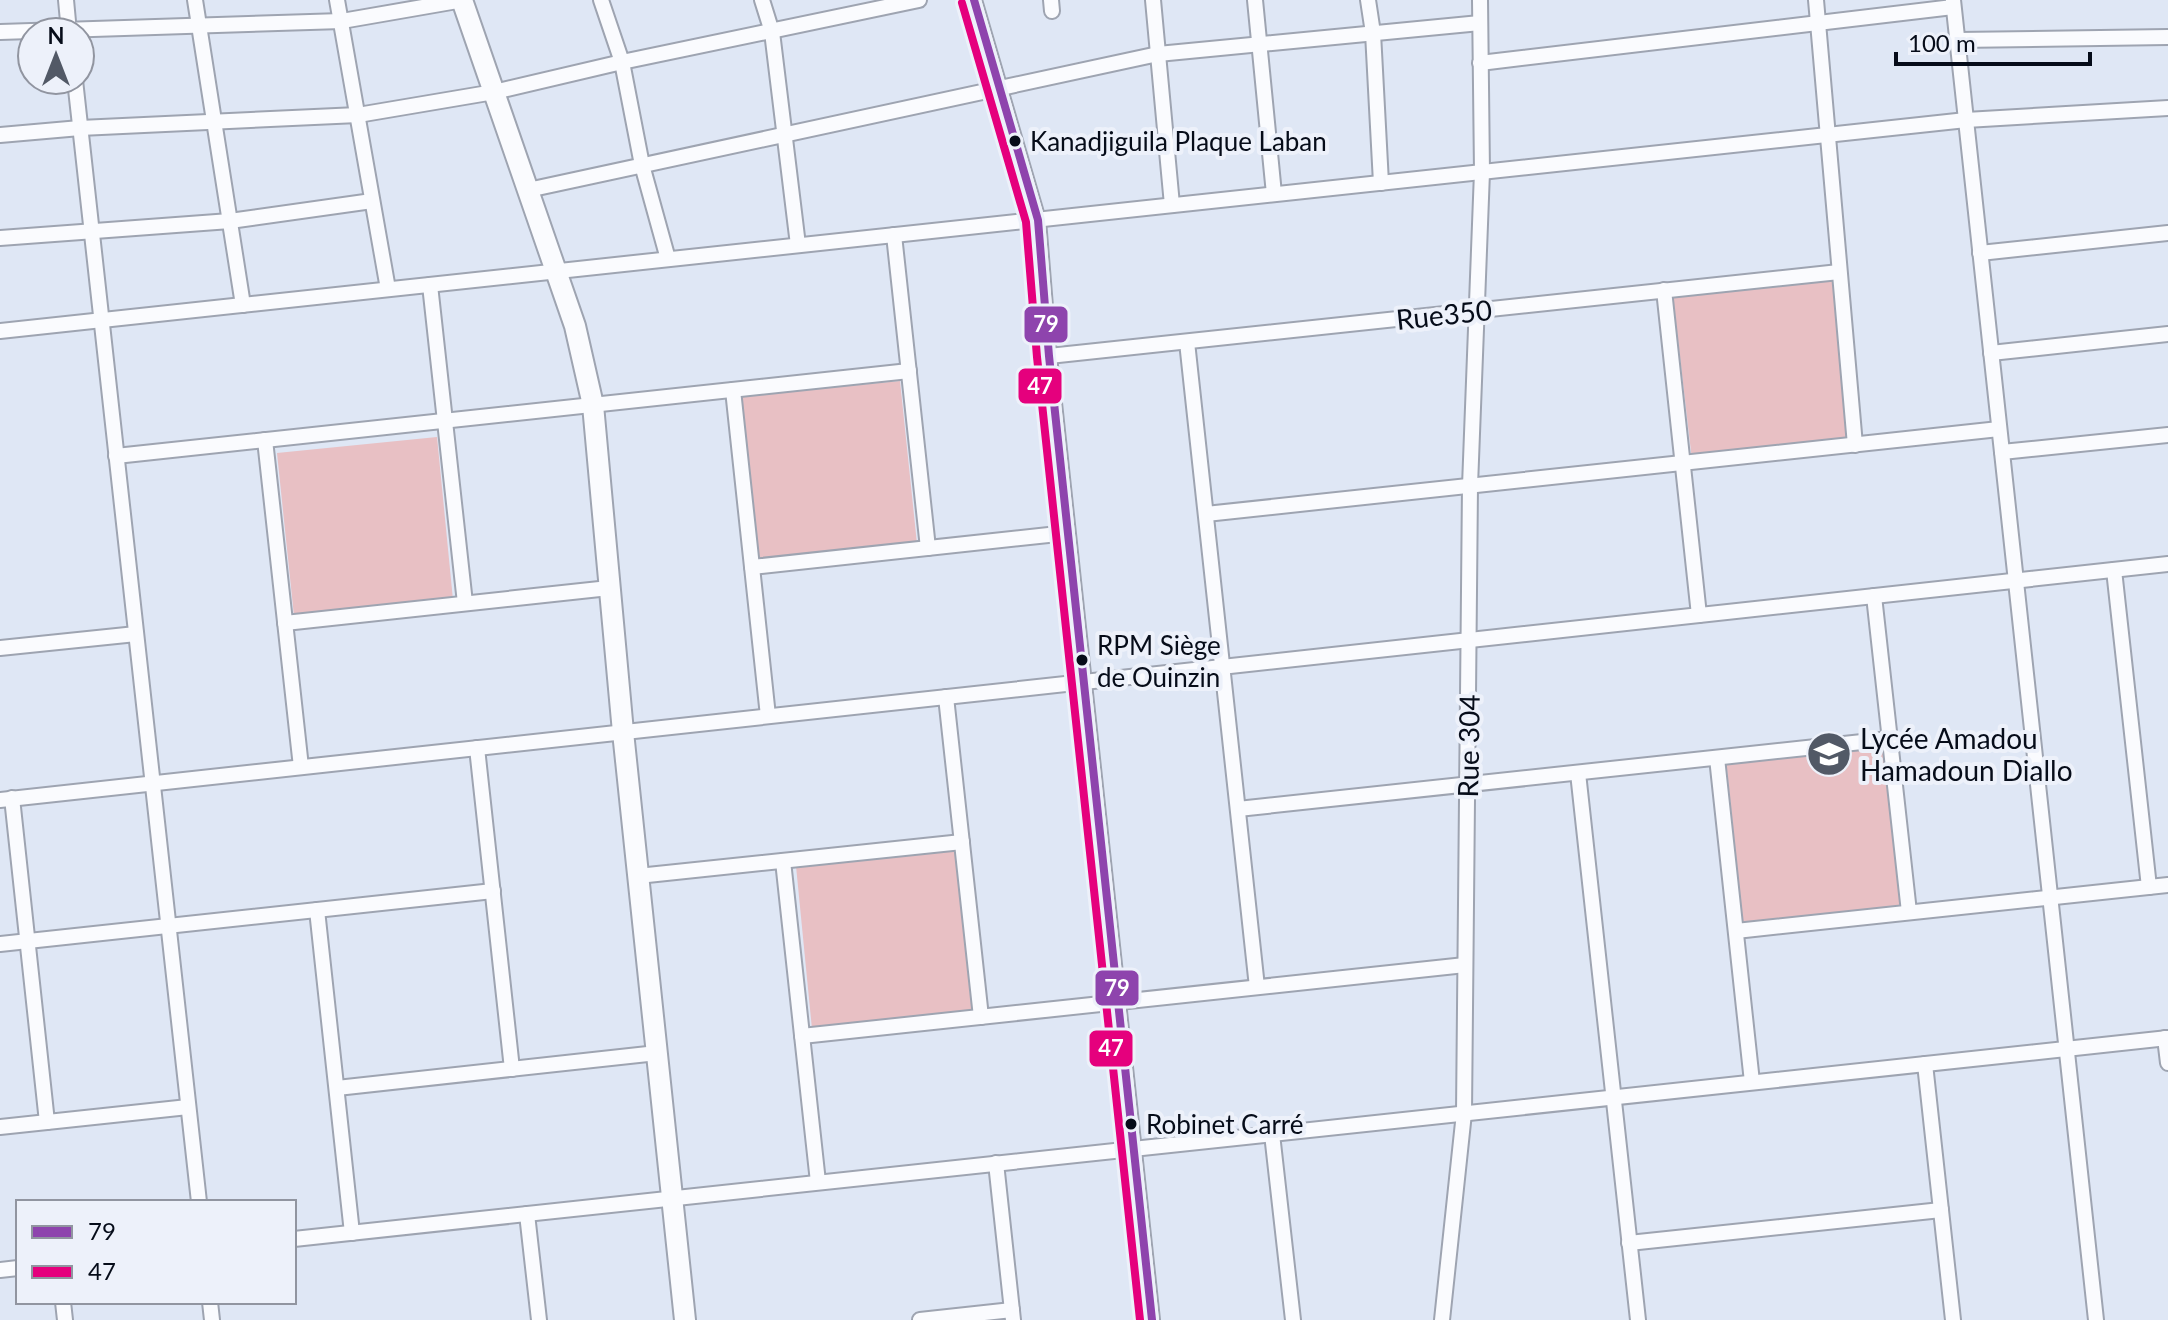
<svg xmlns="http://www.w3.org/2000/svg" width="2168" height="1320" font-family="Lato,sans-serif">
<style>
.green{fill:#e8c0c4}
.lines{fill:none;stroke-linecap:round;stroke-linejoin:round}
.street-casing{stroke:#9ea4b1;stroke-width:18}
.secondary-casing{stroke:#9ea4b1;stroke-width:24}
.street{stroke:#fafbfe;stroke-width:14}
.secondary{stroke:#fafbfe;stroke-width:20}
.bus-1-casing{stroke:#edf1fa;stroke-width:14}
.bus-2-casing{stroke:#edf1fa;stroke-width:14}
.bus-1{stroke:#8e44ad;stroke-width:8}
.bus-2{stroke:#e5007d;stroke-width:8}
.bus-dot{fill:#060c19;stroke:#edf1fa;stroke-width:3}
.labels{text-anchor:middle;dominant-baseline:central;stroke-width:8;stroke-linejoin:round;paint-order:stroke}
.bus-label{font-size:26px;fill:#060c19;stroke:#edf1fa;text-anchor:start}
.street-label{font-size:28px;fill:#060c19;stroke:#edf1fa}
.poi-label{font-size:28px;fill:#060c19;stroke:#edf1fa;text-anchor:start}
.line-badge{stroke:#edf1fa;stroke-width:3}
.badge-label{font-size:22px;text-anchor:middle;font-weight:bold;fill:#fff}
</style>
<rect width="100%" height="100%" fill="#dfe7f5"/>
<g class="green">
<polygon points="1832,279 1851,442 1692,460 1673,297"/>
<polygon points="900,381 917,544 757,560 741,396"/>
<polygon points="437,437 453,600 294,616 277,453"/>
<polygon points="1886,744 1902,908 1743,924 1726,760"/>
<polygon points="955,850 972,1013 812,1029 796,866"/>
</g>
<g class="lines">
<g class="street-casing">
<g id="street">
<polyline points="66,0 69,32"/>
<polyline points="195,0 243,305"/>
<polyline points="337,0 388,289"/>
<polyline points="601,0 622,62 642,165 668,259"/>
<polyline points="762,0 772,32 798,245"/>
<polyline points="974,0 1038,220 1049,356 1152,1320"/>
<polyline points="1051,0 1052,11"/>
<polyline points="1153,0 1172,205"/>
<polyline points="1255,0 1274,194"/>
<polyline points="1368,0 1373,33 1381,183"/>
<polyline points="1816,0 1855,445"/>
<polyline points="1953,0 2096,1320"/>
<polyline points="0,32 342,21 463,0"/>
<polyline points="1957,40 2168,37"/>
<polyline points="1480,63 1953,7"/>
<polyline points="75,80 199,1202"/>
<polyline points="0,135 80,128 358,115 494,92 622,62 919,0"/>
<polyline points="528,190 1158,54 1480,23"/>
<polyline points="894,235 928,548"/>
<polyline points="0,238 230,221 372,201"/>
<polyline points="1980,253 2168,233"/>
<polyline points="430,285 465,603"/>
<polyline points="1664,290 1699,615"/>
<polyline points="0,331 1966,120 2168,108"/>
<polyline points="1187,342 1257,987"/>
<polyline points="1991,353 2168,334"/>
<polyline points="1049,356 1839,272"/>
<polyline points="733,390 768,716"/>
<polyline points="265,440 301,767"/>
<polyline points="2002,452 2168,435"/>
<polyline points="116,456 909,371"/>
<polyline points="1206,514 1999,429"/>
<polyline points="752,567 1067,533"/>
<polyline points="2114,570 2149,887"/>
<polyline points="1874,596 1909,912"/>
<polyline points="285,623 609,588"/>
<polyline points="0,648 136,634"/>
<polyline points="946,697 981,1017"/>
<polyline points="477,748 512,1069"/>
<polyline points="1717,758 1752,1082"/>
<polyline points="1578,773 1638,1320"/>
<polyline points="12,798 47,1122"/>
<polyline points="0,800 2168,564"/>
<polyline points="1238,809 1890,739"/>
<polyline points="783,861 818,1182"/>
<polyline points="638,876 962,842"/>
<polyline points="317,910 352,1233"/>
<polyline points="1736,931 2168,885"/>
<polyline points="0,944 493,891"/>
<polyline points="802,1036 1465,965"/>
<polyline points="2165,1038 2168,1063"/>
<polyline points="1925,1064 1953,1320"/>
<polyline points="337,1088 657,1053"/>
<polyline points="0,1127 188,1107"/>
<polyline points="1272,1134 1293,1320"/>
<polyline points="996,1163 1013,1320"/>
<polyline points="527,1214 539,1320"/>
<polyline points="294,1239 2168,1038"/>
<polyline points="1629,1243 1941,1210"/>
<polyline points="0,1270 18,1268"/>
<polyline points="63,1302 65,1320"/>
<polyline points="210,1302 212,1320"/>
<polyline points="920,1320 1012,1310"/>
<polyline points="1442,1320 1464,1113 1470,486 1482,172 1480,0"/>
</g>
</g>
<g class="secondary-casing">
<polyline id="secondary" points="462,0 575,326 593,405 623,732 685,1320"/>
</g>
<use href="#street" class="street"/>
<use href="#secondary" class="secondary"/>
<g class="bus-1-casing">
<polyline id="bus-1" points="974,0 1038,220 1049,356 1152,1320"/>
</g>
<g class="bus-2-casing">
<polyline id="bus-2" points="962,3 1026,222 1037,357 1140,1320"/>
</g>
<use href="#bus-1" class="bus-1"/>
<use href="#bus-2" class="bus-2"/>
</g>
<defs>
<g id="school-disc" transform="scale(2.3)"><circle r="9.5" fill="#525966" stroke="#edf1fa"/><path d="M0-5L7-2L0 1L-7-2ZM-4 1L0 2.5L4 1V4Q0 6-4 4Z" fill="#fff"/></g>
</defs>
<g fill-rule="evenodd">
<use href="#school-disc" x="1829" y="754"/>
</g>
<g class="bus-dot">
<circle cx="1015" cy="141" r="7"/>
<circle cx="1082" cy="660" r="7"/>
<circle cx="1131" cy="1124" r="7"/>
</g>
<g class="labels">
<g class="bus-label">
<text x="1030" y="141">Kanadjiguila Plaque Laban</text>
<text x="1097" y="645">RPM Siège<tspan x="1097" dy="32">de Ouinzin</tspan></text>
<text x="1146" y="1124">Robinet Carré</text>
</g>
<g class="street-label">
<text transform="translate(1444 314) rotate(-6)">Rue350</text>
<text transform="translate(1468 746) rotate(-89)">Rue 304</text>
</g>
<g class="poi-label">
<text x="1860" y="738">Lycée Amadou<tspan x="1860" dy="32">Hamadoun Diallo</tspan></text>
</g>
</g>
<g class="line-badge">
<rect x="1023" y="305" width="46" height="39" rx="8" fill="#8e44ad"/>
<rect x="1017" y="367" width="46" height="38" rx="8" fill="#e5007d"/>
<rect x="1094" y="969" width="46" height="38" rx="8" fill="#8e44ad"/>
<rect x="1088" y="1029" width="46" height="39" rx="8" fill="#e5007d"/>
</g>
<g class="badge-label">
<text x="1046" y="332">79</text>
<text x="1040" y="394">47</text>
<text x="1117" y="996">79</text>
<text x="1111" y="1056">47</text>
</g>
<rect x="16" y="1200" width="280" height="104" fill="#edf1fa" stroke="#9195a0" stroke-width="2"/>
<rect x="32" y="1226" width="40" height="12" fill="#8e44ad" stroke="#9195a0" stroke-width="2"/>
<text x="88" y="1240" font-size="24" fill="#060c19">79</text>
<rect x="32" y="1266" width="40" height="12" fill="#e5007d" stroke="#9195a0" stroke-width="2"/>
<text x="88" y="1280" font-size="24" fill="#060c19">47</text>
<g transform="translate(56 56)"><circle r="38" fill="#edf1fa" stroke="#9195a0" stroke-width="2"/>
<path d="M0-6L14 30L0 20L-14 30Z" fill="#525966"/>
<text y="-12" font-size="22" font-weight="bold" text-anchor="middle" fill="#060c19">N</text>
</g>
<path d="M1896 52v12h194v-12" fill="none" stroke="#060c19" stroke-width="4"/>
<text x="1908" y="52" font-size="24" fill="#060c19" stroke="#edf1fa" stroke-width="6" paint-order="stroke">100 m</text>
</svg>
